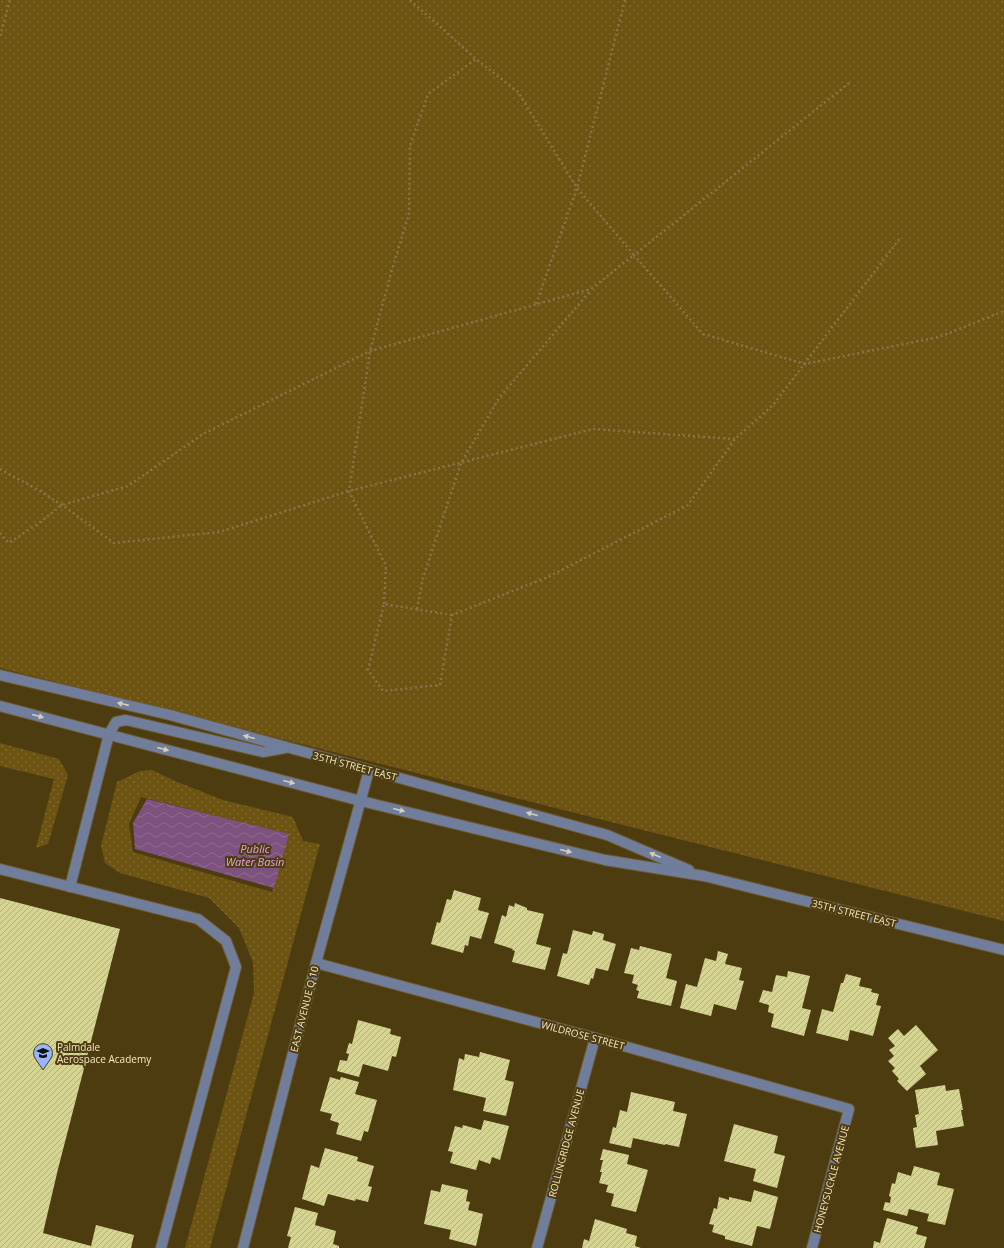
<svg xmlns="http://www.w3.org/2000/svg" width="1004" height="1248" font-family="'Open Sans',sans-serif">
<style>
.grass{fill:url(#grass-dots);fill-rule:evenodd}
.water{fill:url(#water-waves)}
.building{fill:url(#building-hatch)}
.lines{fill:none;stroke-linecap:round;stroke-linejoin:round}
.minor-casing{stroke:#6c5b30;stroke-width:12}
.path{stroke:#86754b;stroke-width:2.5;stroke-dasharray:2 3;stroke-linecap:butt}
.minor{stroke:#707d9b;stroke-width:10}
.oneway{fill:#d7cdb8}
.labels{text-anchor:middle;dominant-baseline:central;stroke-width:4;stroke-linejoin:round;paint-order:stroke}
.street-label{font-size:10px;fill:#f9e8c2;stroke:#4d3c10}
.poi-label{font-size:10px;fill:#f9e8c2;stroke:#4d3c10;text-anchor:start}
.water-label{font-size:11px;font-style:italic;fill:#e6a4e6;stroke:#4d3c10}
</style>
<defs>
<pattern id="grass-dots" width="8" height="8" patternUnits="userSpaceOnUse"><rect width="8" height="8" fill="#6c5311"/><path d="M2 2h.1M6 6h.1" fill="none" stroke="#826c32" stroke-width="1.8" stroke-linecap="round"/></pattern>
<pattern id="water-waves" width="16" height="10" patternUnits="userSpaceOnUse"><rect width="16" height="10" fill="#7e527e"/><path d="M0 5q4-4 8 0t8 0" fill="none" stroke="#916b8f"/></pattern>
<pattern id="building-hatch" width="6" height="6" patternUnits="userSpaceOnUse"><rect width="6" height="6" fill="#d6d492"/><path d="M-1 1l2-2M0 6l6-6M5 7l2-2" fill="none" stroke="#b3b07c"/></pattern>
</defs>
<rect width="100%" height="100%" fill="#4d3c10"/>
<g class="grass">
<polygon points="0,0 1004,0 1004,921 0,668"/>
<polygon points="0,743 59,759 68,775 48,844 36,848 54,779 0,766"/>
<path d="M152 770 175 781 223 800 293 817 303 841 320 844 210 1248H185L254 993 253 962 239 928 209 898 120 873 105 863 101 846 117 782 140 771ZM141 797 288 834 272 892 133 852 129 824Z"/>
</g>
<polygon class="water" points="147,799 289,834 274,888 135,849 133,823"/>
<g class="building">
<polygon points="454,890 481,898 478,910 489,913 481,939 470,936 468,946 465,945 463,953 431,944 437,922 440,923 447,899 451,900"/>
<polygon points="0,898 120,929 58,1169 43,1233 91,1246 96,1225 134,1235 131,1248 0,1248"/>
<polygon points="515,903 527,908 527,910 544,914 536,944 551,948 545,970 512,962 515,951 512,950 513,949 494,943 502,915 506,917 509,905 514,907"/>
<polygon points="573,930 592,935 593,931 604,934 603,940 616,944 608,971 596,968 593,979 591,978 589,985 557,976 563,953 567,954"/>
<polygon points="640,946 672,954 666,978 677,981 671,1006 637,998 639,991 636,990 638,985 632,983 634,975 624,973 631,948 639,950"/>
<polygon points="718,951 728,954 725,964 742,968 739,980 744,981 736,1010 714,1004 711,1016 680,1008 686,984 697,987 705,958 716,961"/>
<polygon points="788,971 810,976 802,1008 811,1010 804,1036 771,1027 774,1014 768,1012 769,1005 759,1002 763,990 772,992 776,975 787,977"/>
<polygon points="846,974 861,978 859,986 872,989 871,992 879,994 876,1005 881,1006 873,1036 850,1030 848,1041 816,1033 822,1009 833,1012 841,983 843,983"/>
<polygon points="358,1020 391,1029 390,1034 401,1037 396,1057 392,1056 388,1071 363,1064 359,1077 337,1071 340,1060 347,1061 349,1054 346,1053 349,1043 352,1044"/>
<polygon points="916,1025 938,1050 920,1066 926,1074 907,1091 897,1081 899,1079 892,1071 895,1068 888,1061 894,1056 889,1050 895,1046 888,1038 898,1029 904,1036"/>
<polygon points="480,1052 510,1060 505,1080 514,1082 506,1116 483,1111 486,1098 453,1090 459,1058 464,1060 465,1054 479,1057"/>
<polygon points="330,1077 340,1080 341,1077 359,1082 355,1094 377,1100 368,1132 364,1131 361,1141 336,1134 339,1123 330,1120 332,1114 320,1111"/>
<polygon points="945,1085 946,1091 959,1089 963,1110 961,1110 964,1126 936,1131 938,1145 916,1148 913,1128 917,1127 915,1115 919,1114 915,1090"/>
<polygon points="631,1092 675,1102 673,1111 687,1114 679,1147 665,1144 665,1145 633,1138 631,1148 609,1143 613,1127 616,1128 620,1110 627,1112"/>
<polygon points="484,1120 509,1126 500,1160 492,1157 490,1164 479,1160 476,1170 450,1163 453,1152 448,1151 455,1126 462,1128 463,1125 481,1130"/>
<polygon points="734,1124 778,1136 774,1153 785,1156 777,1188 753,1181 756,1169 724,1161"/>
<polygon points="325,1148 358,1157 357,1161 374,1166 368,1186 372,1187 368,1202 356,1199 355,1201 328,1194 324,1206 302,1199 311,1165 319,1168"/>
<polygon points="603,1149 629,1155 627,1164 648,1170 636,1212 611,1206 614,1194 606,1192 608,1185 599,1183 602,1172 600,1172 603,1160 600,1160"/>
<polygon points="914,1166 940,1173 937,1185 954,1189 945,1225 927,1221 929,1214 909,1209 907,1216 883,1210 885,1202 890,1203 891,1197 889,1196 892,1183 895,1184 898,1172 911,1176"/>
<polygon points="442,1184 468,1190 466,1201 470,1202 468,1210 483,1214 476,1246 449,1239 451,1230 424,1224 431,1190 440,1192"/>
<polygon points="754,1190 778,1197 770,1229 757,1226 752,1246 725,1239 725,1236 712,1232 714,1225 709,1224 714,1208 717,1209 719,1197 729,1200 729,1197 751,1202"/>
<polygon points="295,1207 318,1213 315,1225 336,1231 333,1244 339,1246 339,1248 288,1248 291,1237 287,1236"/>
<polygon points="887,1218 918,1227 916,1234 927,1237 924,1248 873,1248 874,1241 880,1243"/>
<polygon points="595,1219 627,1229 626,1233 637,1236 635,1246 641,1248 582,1248 584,1239 589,1241"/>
</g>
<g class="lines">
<g class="minor-casing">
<g id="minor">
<polyline points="0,675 170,715 607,835 689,870"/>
<polyline points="0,706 361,801 605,860 704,876 1004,950"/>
<polyline points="0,869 198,919 226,941 236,967 161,1248"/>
<polyline points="70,887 109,734 116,722 126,720 263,752 285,748"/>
<polyline points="316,963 595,1038 849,1109 812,1248"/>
<polyline points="243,1248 316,963 369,770"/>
<polyline points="537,1248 595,1038"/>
</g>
</g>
<g class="path">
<polyline points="0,36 10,0"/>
<polyline points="849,83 634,255 703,334 805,364 939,337 1004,311"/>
<polyline points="536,304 577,188 625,0"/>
<polyline points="0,469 40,491 62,505 114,543 219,532 349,491 593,429 735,439"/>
<polyline points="0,533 9,543 39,523 62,505 128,486 203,434 370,351 591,289 634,255 577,188 518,92 476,59 410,0"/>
<polyline points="384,604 386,566 349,491 370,351 393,266 409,214 410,146 428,94 476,59"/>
<polyline points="417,609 423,578 461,463 499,398 591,290"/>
<polyline points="452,615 384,604 368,670 383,691 440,685 452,615 548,577 688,505 735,439 773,405 901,237"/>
</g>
<use href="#minor" class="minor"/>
</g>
<defs><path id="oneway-solid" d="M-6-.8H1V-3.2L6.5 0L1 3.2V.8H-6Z"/></defs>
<g class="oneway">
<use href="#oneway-solid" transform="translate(123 704) rotate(-167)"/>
<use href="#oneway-solid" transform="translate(38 716) rotate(15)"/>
<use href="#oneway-solid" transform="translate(249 737) rotate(-165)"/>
<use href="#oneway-solid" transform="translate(163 749) rotate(15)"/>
<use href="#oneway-solid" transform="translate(289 782) rotate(15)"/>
<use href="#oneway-solid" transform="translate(399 810) rotate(14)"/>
<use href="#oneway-solid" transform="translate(532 814) rotate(-165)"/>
<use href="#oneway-solid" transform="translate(566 851) rotate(14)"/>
<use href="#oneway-solid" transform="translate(655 855) rotate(-157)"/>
</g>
<defs>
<g id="school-pin" transform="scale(1)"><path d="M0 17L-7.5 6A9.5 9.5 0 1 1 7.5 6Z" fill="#98b6fd" stroke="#4d3c10"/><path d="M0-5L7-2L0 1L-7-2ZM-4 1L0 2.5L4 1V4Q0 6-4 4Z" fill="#111"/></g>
</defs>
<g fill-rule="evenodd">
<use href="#school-pin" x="43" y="1053"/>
</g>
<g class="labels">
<g class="street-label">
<text transform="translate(355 766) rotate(15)">35TH STREET EAST</text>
<text transform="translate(854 913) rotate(14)">35TH STREET EAST</text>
<text transform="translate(304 1009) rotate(-76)">EAST AVENUE Q 10</text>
<text transform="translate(583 1035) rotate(15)">WILDROSE STREET</text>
<text transform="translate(566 1143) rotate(-75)">ROLLINGRIDGE AVENUE</text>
<text transform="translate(831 1179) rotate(-75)">HONEYSUCKLE AVENUE</text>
</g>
<g class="poi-label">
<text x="57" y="1047">Palmdale<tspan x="57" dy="12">Aerospace Academy</tspan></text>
</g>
<g class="water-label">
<text x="255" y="848">Public<tspan x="255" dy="13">Water Basin</tspan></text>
</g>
</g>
</svg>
